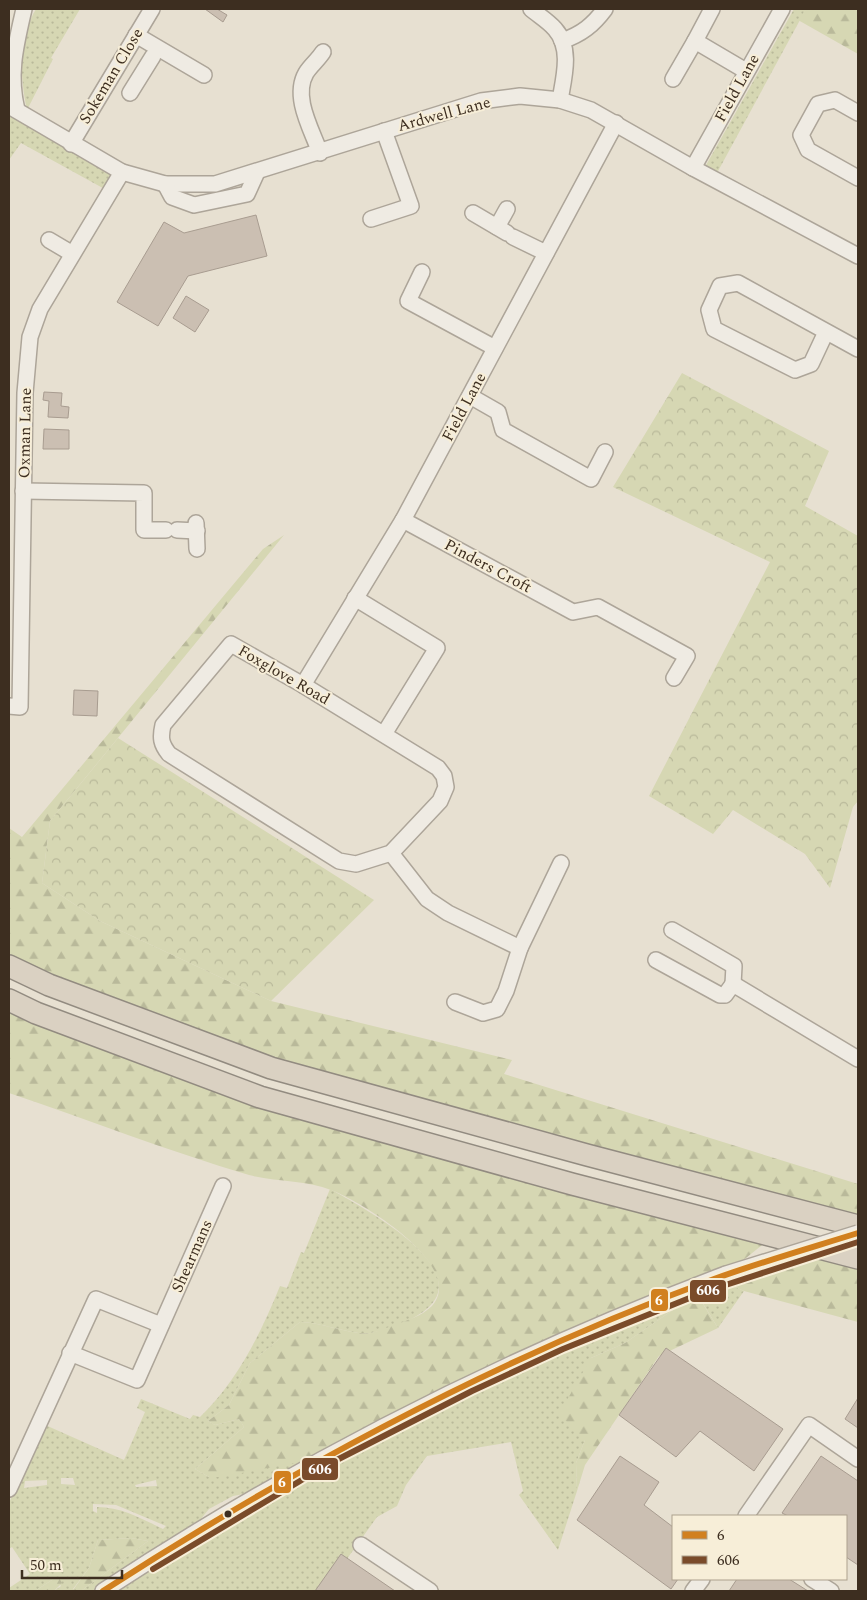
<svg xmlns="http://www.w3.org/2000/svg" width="867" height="1600" font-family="Spectral,serif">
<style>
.grass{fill:url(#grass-dots);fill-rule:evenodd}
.forest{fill:url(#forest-firs)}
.park{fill:url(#park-crowns)}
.building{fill:#cbbfb2;stroke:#a89c90}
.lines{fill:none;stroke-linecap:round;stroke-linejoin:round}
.minor-casing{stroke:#ada599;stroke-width:18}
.highway-casing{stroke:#928b80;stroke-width:24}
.minor{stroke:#efebe3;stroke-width:15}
.highway{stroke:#dad1c2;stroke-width:21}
.minor-bridge-casing{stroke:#ada599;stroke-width:18;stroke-linecap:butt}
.minor-bridge{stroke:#efebe3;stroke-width:15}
.bus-1-casing{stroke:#f7eed8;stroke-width:10}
.bus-2-casing{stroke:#f7eed8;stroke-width:10}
.bus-1{stroke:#d1801f;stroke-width:6}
.bus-2{stroke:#7a4b2a;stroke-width:6}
.bus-dot{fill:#3d2e20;stroke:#f7eed8;stroke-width:2}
.labels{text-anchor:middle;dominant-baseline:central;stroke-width:4;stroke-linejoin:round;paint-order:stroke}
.street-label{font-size:16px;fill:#3d2e20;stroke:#f7eed8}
.line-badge{stroke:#f7eed8;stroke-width:2}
.badge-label{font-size:14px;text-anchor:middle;font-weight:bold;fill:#fff}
</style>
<defs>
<pattern id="grass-dots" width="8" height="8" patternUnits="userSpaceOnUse" patternTransform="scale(1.25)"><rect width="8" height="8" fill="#d6d7b3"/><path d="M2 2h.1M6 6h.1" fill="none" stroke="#b9b99a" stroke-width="1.8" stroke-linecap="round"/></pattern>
<pattern id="forest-firs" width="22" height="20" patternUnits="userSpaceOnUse" patternTransform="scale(1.25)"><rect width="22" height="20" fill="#d6d7b3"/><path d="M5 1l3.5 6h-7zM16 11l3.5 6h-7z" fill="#b9b99a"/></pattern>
<pattern id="park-crowns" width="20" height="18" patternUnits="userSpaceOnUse" patternTransform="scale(1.25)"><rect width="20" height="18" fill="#d6d7b3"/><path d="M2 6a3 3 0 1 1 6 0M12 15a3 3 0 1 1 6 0" fill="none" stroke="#b9b99a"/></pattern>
</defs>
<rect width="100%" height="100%" fill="#e7e0d1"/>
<g class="grass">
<path d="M36 9H80L51 58 53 59 27 110C20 76 18 40 36 9Z"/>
<polygon points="794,9 806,9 717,173 705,167"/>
<polygon points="9,106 122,172 110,192 21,143 9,160"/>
<path d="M330 1189C360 1206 482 1270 423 1312 410 1321 388 1330 371 1333 354 1336 321 1322 300 1322L250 1363 229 1405 208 1421 215 1425 239 1419 244 1427 195 1469 209 1477 704 1283 728 1284 744 1291 718 1328 699 1297 686 1301 625 1343 591 1358 585 1440 576 1463 577 1491 558 1550 519 1495 523 1491 511 1442 427 1456 406 1485 397 1506 377 1517 324 1591H81L148 1541 131 1538 98 1540 89 1568 73 1589 76 1591H54L61 1586 55 1578 35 1591H9V1588L30 1574 12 1547 9 1549V1503L43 1424 124 1460 145 1412 137 1408 141 1399 190 1419 193 1415 200 1417C237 1382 261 1333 280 1286L287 1288 301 1252 304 1253ZM61 1478H73L75 1485 61 1484ZM47 1480V1485L24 1488 25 1481ZM156 1480 157 1486 136 1487 135 1485ZM265 1490 191 1531 209 1509 233 1496ZM93 1504 116 1505 166 1526 163 1529C142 1519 122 1507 97 1507V1513L93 1511Z"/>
</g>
<g class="forest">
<polygon points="806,9 858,9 858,54 798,20"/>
<polygon points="284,535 50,821 42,883 100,921 271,1001 512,1060 504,1074 858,1184 858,1224 271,1068 9,962 9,828 22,837 263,549"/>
<path d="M9 1000 260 1097 766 1242 726 1274 321 1458 220 1477H209L195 1469 244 1427 239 1419 215 1425 208 1421 229 1405 250 1363 300 1322C321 1322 354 1336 371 1333 380 1331 390 1326 400 1323 411 1319 428 1313 435 1302 460 1262 362 1202 331 1190 307 1180 275 1182 249 1175 168 1151 89 1120 9 1093Z"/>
<polygon points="826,1250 858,1258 858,1322 744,1291 728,1284"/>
<polygon points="698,1296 718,1328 659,1356 585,1465 577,1491 576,1463 585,1440 559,1414 591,1358 625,1343 686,1301"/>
<polygon points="131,1538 148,1541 81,1591 73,1590 89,1568 98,1540"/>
<polygon points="55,1578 59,1578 62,1583 54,1591 35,1591"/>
</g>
<g class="park">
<polygon points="682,373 829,451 805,506 858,536 858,801 853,807 830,888 805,854 733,810 713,834 649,796 770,562 613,487"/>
<polygon points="118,738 374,900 271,1001 100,921 42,883 50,821"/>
</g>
<g class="building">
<polygon points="205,9 217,9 227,15 223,22"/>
<polygon points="256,215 267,256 188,276 158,326 117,302 164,222 184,233"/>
<polygon points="186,296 209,310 195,332 173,318"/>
<polygon points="44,392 62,393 61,406 69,407 68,418 48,417 49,401 43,400"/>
<polygon points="44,429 69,430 69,449 43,449"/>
<polygon points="74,690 98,691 97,716 73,715"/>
<polygon points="666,1348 783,1429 754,1471 700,1431 676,1457 619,1415"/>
<polygon points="858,1398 858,1428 845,1419"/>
<polygon points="620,1456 659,1482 644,1505 673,1527 673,1579 678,1579 671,1589 577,1520"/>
<polygon points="821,1456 858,1481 858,1565 846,1557 846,1516 788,1516 782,1513"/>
<polygon points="341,1554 395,1591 315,1591"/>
<polygon points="737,1579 789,1579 808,1591 729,1591"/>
</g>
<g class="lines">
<g class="minor-casing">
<g id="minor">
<path d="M531 9C538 15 548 21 555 29 572 48 564 77 560 100"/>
<polyline points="712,9 695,41 746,71"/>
<polyline points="136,35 204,75"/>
<path d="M562 41C582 34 593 25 605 9"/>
<polyline points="673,79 695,41"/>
<polyline points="130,93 153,56"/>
<polyline points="9,106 122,172 165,184 215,184 481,101 520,96 560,100 591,110 693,168 858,256"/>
<path d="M17 110C8 74 16 44 24 9"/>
<polyline points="858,113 835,100 818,104 801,135 808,150 858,178"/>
<polyline points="71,144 152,9"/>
<path d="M320 153C312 130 292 97 306 73 310 66 318 60 323 52"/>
<polyline points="693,168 782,9"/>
<polyline points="165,184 172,197 194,205 247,194 257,172"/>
<polyline points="473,213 507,233"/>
<polyline points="371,219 411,206 384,131"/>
<polyline points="497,227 507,209"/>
<polyline points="513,237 546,253"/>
<polyline points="49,240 71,253"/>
<polyline points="422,272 408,301 495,348"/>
<polyline points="826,332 811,364 795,370 714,329 709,310 720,286 738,283 858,349"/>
<polyline points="470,396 498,412 503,430 591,479 605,452"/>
<polyline points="23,491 144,493 144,530 166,530"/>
<polyline points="403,520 573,612 598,607 687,656 674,678"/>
<polyline points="196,523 197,549"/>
<polyline points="177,530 197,531"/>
<polyline points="355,598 437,648 384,734"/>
<path d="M231 644 303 685 438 768 444 776 446 787 440 801 391 853 356 864 339 861 169 754C161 744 160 738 163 725Z"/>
<polyline points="303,685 403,520 616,123"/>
<polyline points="9,706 20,707 25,393 30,337 40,309 122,172"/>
<polyline points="391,853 427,899 448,913 520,948"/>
<polyline points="672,930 734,966 733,984"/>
<polyline points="656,960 720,995 725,995 733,984 858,1059"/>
<polyline points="455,1002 483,1013 497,1009 506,991 520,948 561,863"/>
<polyline points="70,1353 137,1380 223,1186"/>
<polyline points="9,1489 96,1299 161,1325"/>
<polyline points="746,1516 809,1425 858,1459"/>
<polyline points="361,1545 430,1591"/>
<polyline points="812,1579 831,1591"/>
<path d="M103 1591C299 1462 506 1357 726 1274"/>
<polyline points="693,1591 702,1579"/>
</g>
</g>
<g class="highway-casing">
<g id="highway">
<polyline points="9,966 49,985 271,1068 587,1155 858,1226"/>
<polyline points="9,1000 36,1013 260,1097 572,1184 858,1258"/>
</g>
</g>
<use href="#minor" class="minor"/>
<use href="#highway" class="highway"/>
<g class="minor-bridge-casing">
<polyline id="minor-bridge" points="726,1274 858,1233"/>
</g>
<use href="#minor-bridge" class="minor-bridge"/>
<g class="bus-1-casing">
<path id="bus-1" d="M103 1591C295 1467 498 1358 714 1279 761 1262 810 1248 858 1233"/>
</g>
<g class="bus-2-casing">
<polyline id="bus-2" points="153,1569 325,1466 472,1391 563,1349 707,1291 858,1242"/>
</g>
<use href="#bus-1" class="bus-1"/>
<use href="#bus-2" class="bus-2"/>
</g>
<circle class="bus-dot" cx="228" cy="1514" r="4.5"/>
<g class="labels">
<g class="street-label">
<text transform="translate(111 76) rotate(-59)">Sokeman Close</text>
<text transform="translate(737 88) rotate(-61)">Field Lane</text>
<text transform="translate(444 114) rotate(-15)">Ardwell Lane</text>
<text transform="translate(464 407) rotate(-62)">Field Lane</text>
<text transform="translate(25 433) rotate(-89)">Oxman Lane</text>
<text transform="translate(488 566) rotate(28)">Pinders Croft</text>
<text transform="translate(284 675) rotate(30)">Foxglove Road</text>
<text transform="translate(192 1256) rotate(-66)">Shearmans</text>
</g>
</g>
<g class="line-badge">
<rect x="689" y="1279" width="38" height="24" rx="5" fill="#7a4b2a"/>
<rect x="650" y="1288" width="19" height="24" rx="5" fill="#d1801f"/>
<rect x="301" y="1457" width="38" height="24" rx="5" fill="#7a4b2a"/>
<rect x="273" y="1470" width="19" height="24" rx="5" fill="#d1801f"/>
</g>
<g class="badge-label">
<text x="708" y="1295">606</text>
<text x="659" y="1305">6</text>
<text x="320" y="1474">606</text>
<text x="282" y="1487">6</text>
</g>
<rect width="867" height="1600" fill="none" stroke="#3d2e20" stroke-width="20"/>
<rect x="672" y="1515" width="175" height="65" fill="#f7eed8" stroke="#ada18e"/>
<rect x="682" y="1531" width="25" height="8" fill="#d1801f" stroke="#ada18e"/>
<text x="717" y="1540" font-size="15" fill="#3d2e20">6</text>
<rect x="682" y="1556" width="25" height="8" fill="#7a4b2a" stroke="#ada18e"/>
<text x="717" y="1565" font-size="15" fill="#3d2e20">606</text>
<path d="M22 1570v8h100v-8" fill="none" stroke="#3d2e20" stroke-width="2.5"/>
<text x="30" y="1570" font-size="15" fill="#3d2e20" stroke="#f7eed8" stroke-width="4" paint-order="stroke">50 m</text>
</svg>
